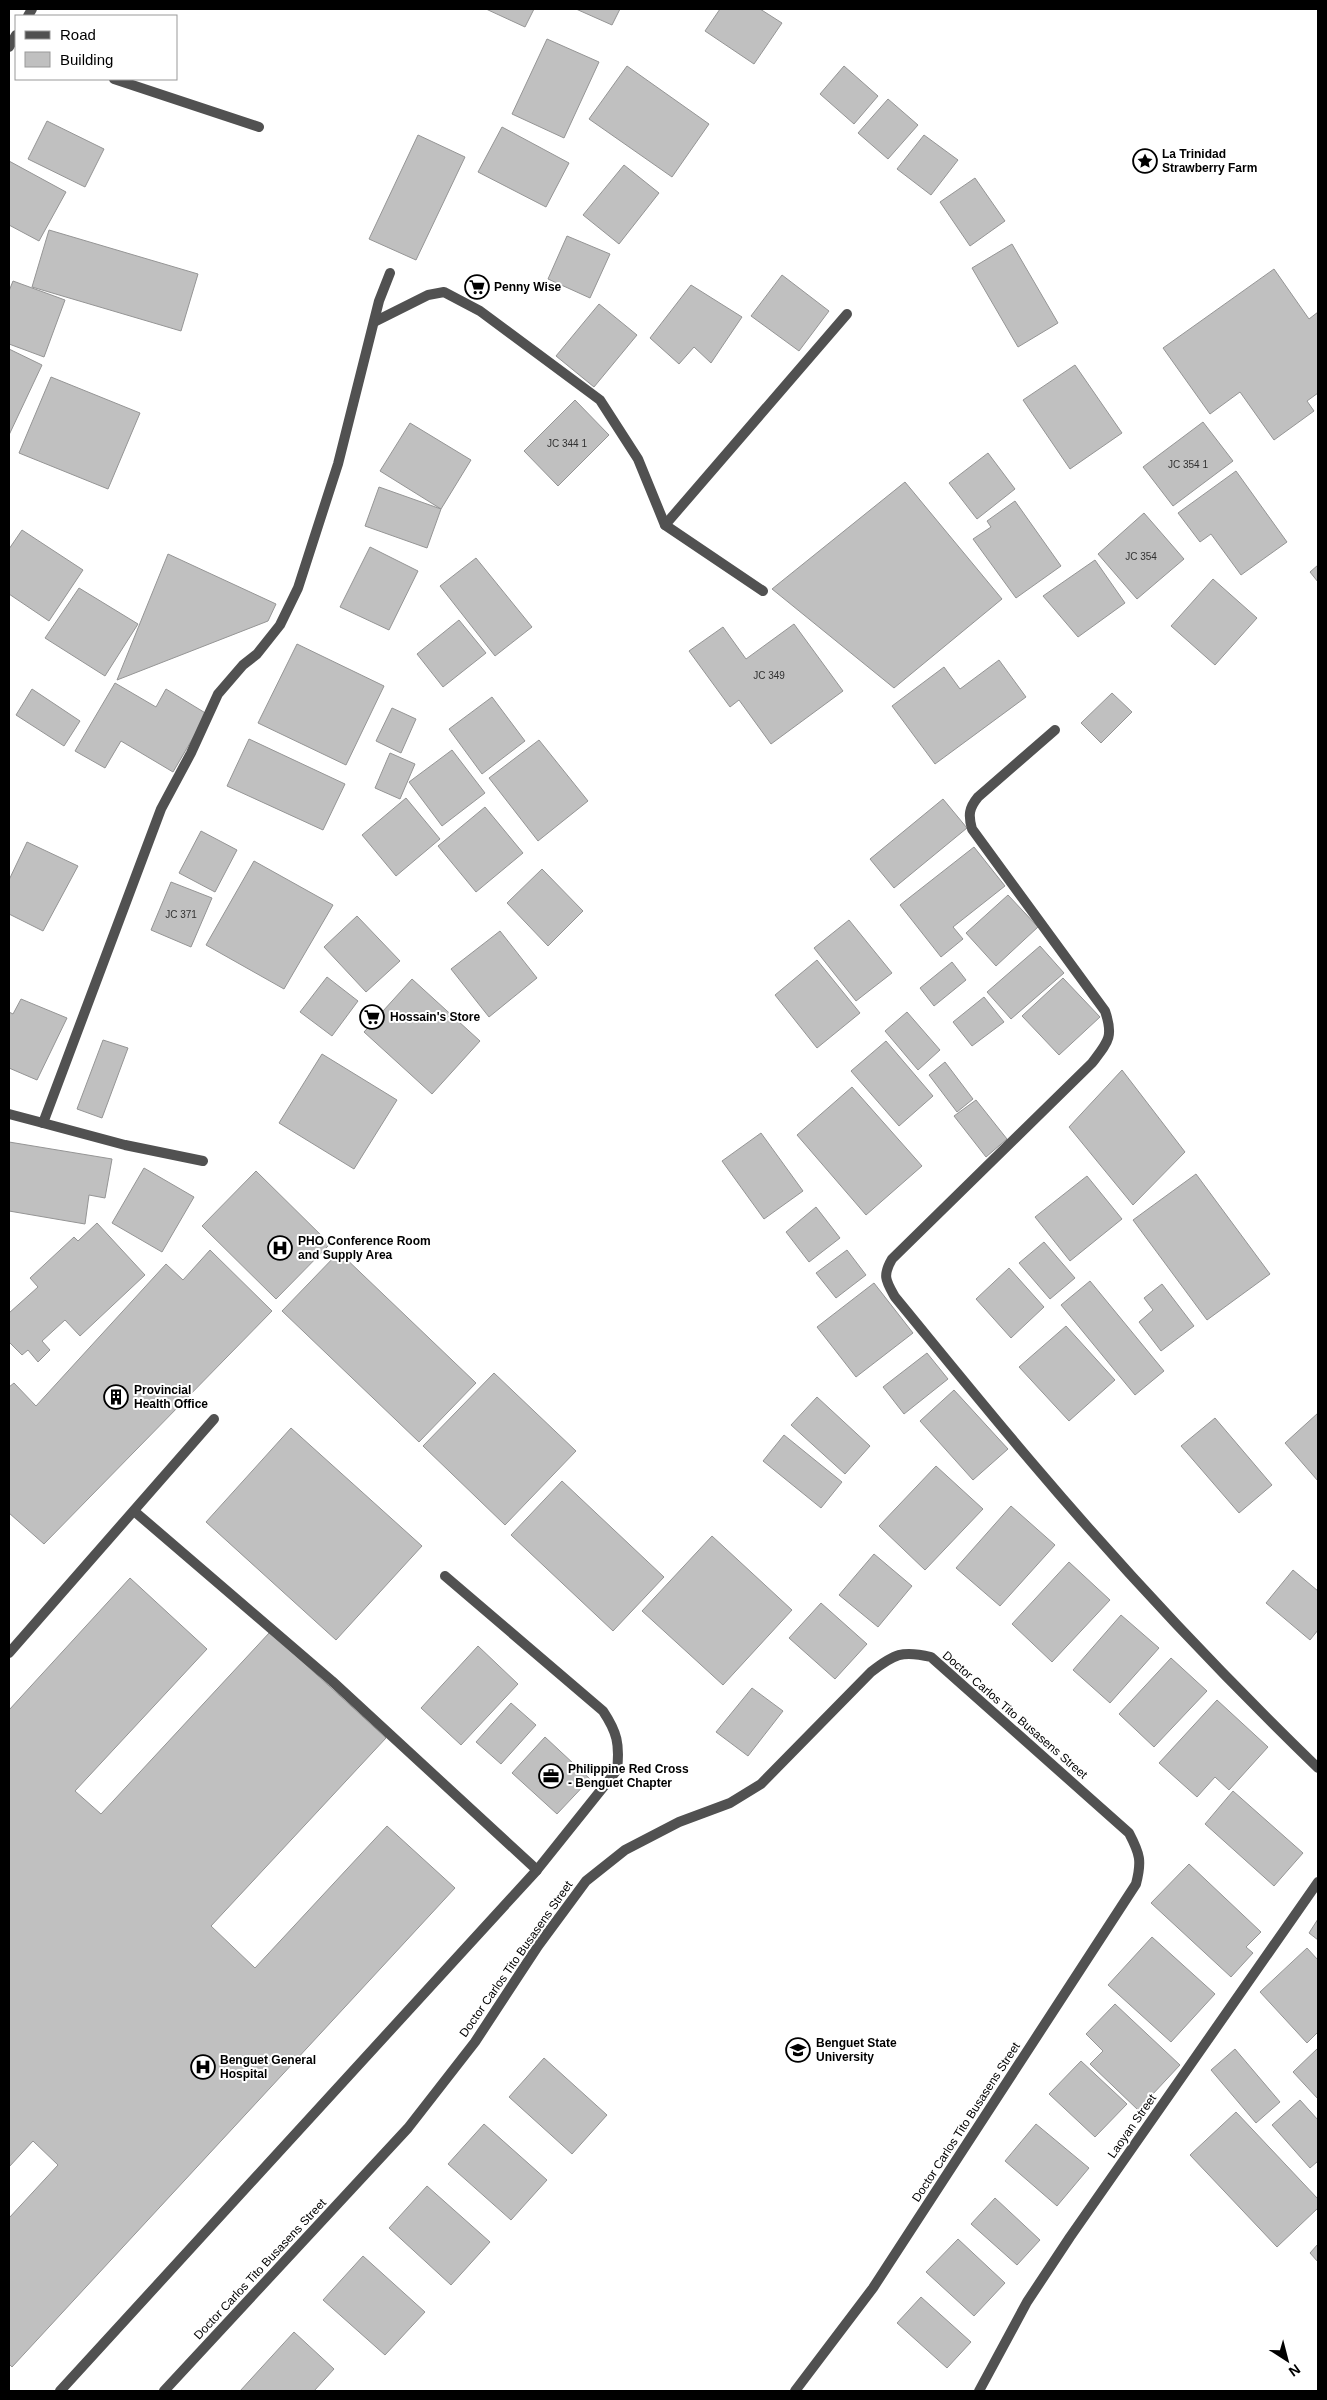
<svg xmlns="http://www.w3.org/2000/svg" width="1327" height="2400" font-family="Helvetica,sans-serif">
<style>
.building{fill:#c0c0c0;stroke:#959595}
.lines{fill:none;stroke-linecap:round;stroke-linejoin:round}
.lane{stroke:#515151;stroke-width:10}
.street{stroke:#515151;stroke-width:10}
.labels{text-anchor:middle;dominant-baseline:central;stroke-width:4;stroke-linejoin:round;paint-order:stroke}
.number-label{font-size:10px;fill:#303030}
.poi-label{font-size:12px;font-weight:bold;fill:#000;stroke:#fff;text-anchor:start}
.street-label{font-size:12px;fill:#000;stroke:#fff}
</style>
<rect width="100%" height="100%" fill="#fff"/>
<g class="building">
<polygon points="486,9 534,9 525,27"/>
<polygon points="576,9 620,9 612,25"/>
<polygon points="720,9 760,9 782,23 754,64 705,31"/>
<polygon points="547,39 599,62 564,138 512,114"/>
<polygon points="627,66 709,124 672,177 589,119"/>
<polygon points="844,66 878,96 854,124 820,94"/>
<polygon points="888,99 918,125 888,159 858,133"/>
<polygon points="47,121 104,149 85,187 28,159"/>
<polygon points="502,127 569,163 546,207 478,172"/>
<polygon points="418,135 465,157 416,260 369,239"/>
<polygon points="924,135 958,160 931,195 897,169"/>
<polygon points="9,161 66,192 39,241 9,225"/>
<polygon points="624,165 659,193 619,244 583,215"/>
<polygon points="975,178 1005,221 970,246 940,202"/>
<polygon points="49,230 198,274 181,331 32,287"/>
<polygon points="567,236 610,254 590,298 548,279"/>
<polygon points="1012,244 1058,323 1018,347 972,268"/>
<polygon points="1274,269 1309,319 1318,312 1318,393 1307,401 1314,411 1274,440 1240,392 1210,414 1163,348"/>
<polygon points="782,275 829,311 799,351 751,316"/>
<polygon points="13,281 65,300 44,357 9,344 9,291"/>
<polygon points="691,285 742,317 711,363 694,347 679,364 650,338"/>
<polygon points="599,304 637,335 594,387 556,356"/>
<polygon points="9,349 42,365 9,435"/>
<polygon points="1075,365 1122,433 1070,469 1023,400"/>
<polygon points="51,377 140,413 108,489 19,453"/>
<polygon points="575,400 609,435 558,486 524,451"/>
<polygon points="1203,422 1233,461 1173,506 1143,467"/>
<polygon points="410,423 471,460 441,509 380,471"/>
<polygon points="988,453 1015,489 977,519 949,483"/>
<polygon points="1236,471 1287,542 1241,575 1211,534 1200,542 1178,513"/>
<polygon points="905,482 1002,599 894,688 772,589"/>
<polygon points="379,487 441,509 427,548 365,526"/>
<polygon points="1015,501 1061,566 1016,598 973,539 991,527 987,521"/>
<polygon points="1144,513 1184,559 1137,599 1098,554"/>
<polygon points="22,530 83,570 49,621 9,594 9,549"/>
<polygon points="370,547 418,571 389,630 340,607"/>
<polygon points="168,554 276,604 268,621 117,680"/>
<polygon points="476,558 532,627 495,656 440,586"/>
<polygon points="1095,560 1125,603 1078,637 1043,596"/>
<polygon points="1318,565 1318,582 1310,572"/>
<polygon points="1213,579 1257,618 1215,665 1171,626"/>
<polygon points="79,588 138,624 105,676 45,638"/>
<polygon points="459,620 486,653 443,687 417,654"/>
<polygon points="794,624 843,691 771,744 739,700 730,707 689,651 723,627 746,659"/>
<polygon points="297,644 384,686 346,765 258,723"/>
<polygon points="999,660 1026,697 935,764 892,706 944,667 960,689"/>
<polygon points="115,683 156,707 166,689 207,714 173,772 121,741 105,768 75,751"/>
<polygon points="32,689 80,721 64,746 16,715"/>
<polygon points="1112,693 1132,712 1101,743 1081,723"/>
<polygon points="492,697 525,741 482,774 449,729"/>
<polygon points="392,708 416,719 401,753 376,741"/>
<polygon points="249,739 345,784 323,830 227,786"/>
<polygon points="539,740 588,801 538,841 489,778"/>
<polygon points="452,750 485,793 442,826 409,782"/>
<polygon points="390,753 415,764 400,799 375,788"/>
<polygon points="406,798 440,839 396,876 362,835"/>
<polygon points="943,799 967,828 894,888 870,859"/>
<polygon points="485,807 523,853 476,892 438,846"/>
<polygon points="201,831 237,850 215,892 179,873"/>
<polygon points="27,842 78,866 43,931 9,914 9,880"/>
<polygon points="974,847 1005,886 953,927 963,939 941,957 900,905"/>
<polygon points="254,861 333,905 284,989 206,945"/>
<polygon points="542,869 583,911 548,946 507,903"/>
<polygon points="171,882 212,898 191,947 151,930"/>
<polygon points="1008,895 1038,927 996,966 966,933"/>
<polygon points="357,916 400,961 366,992 324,947"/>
<polygon points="849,920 892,973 856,1001 814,948"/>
<polygon points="500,931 537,978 489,1017 451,969"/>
<polygon points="1040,946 1064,973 1011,1019 987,992"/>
<polygon points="817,960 860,1013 817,1048 775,995"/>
<polygon points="952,962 966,980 934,1006 920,988"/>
<polygon points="327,977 358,1001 332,1036 300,1012"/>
<polygon points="1063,978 1100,1017 1059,1055 1022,1016"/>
<polygon points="412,979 480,1041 432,1094 364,1032"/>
<polygon points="984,997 1004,1022 972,1046 953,1022"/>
<polygon points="21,999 67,1018 37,1080 9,1068 9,1012 13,1014"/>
<polygon points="907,1012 940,1050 918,1070 885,1031"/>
<polygon points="103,1040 128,1048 102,1118 77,1109"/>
<polygon points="886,1041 933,1096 899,1126 851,1071"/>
<polygon points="322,1054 397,1100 354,1169 279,1123"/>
<polygon points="945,1062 973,1099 957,1112 929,1075"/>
<polygon points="1122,1070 1185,1152 1133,1205 1069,1127"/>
<polygon points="852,1087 922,1166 866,1215 797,1135"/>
<polygon points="976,1100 1007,1139 986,1157 954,1116"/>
<polygon points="761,1133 803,1191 764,1219 722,1161"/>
<polygon points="9,1142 112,1159 105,1198 89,1195 85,1224 9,1211"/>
<polygon points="144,1168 194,1197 162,1252 112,1223"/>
<polygon points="256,1171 330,1244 276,1299 202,1226"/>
<polygon points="1196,1174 1270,1274 1207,1320 1133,1220"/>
<polygon points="1087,1176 1122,1219 1070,1261 1035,1217"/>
<polygon points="816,1207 840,1238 809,1262 786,1232"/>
<polygon points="97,1223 145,1275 80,1336 65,1320 42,1341 50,1350 38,1362 28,1350 22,1355 9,1342 9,1313 38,1287 30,1278 74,1237 78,1241"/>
<polygon points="1044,1242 1075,1278 1050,1299 1019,1263"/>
<polygon points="210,1250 272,1311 44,1544 9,1513 9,1387 14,1383 36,1406 166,1264 183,1280"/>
<polygon points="847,1250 866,1275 836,1298 816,1273"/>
<polygon points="339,1252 476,1383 419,1442 282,1311"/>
<polygon points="1009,1268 1044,1307 1011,1338 976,1299"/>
<polygon points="1090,1281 1164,1371 1135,1395 1061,1305"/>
<polygon points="874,1283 913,1333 856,1377 817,1327"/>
<polygon points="1162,1284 1194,1326 1161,1351 1139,1322 1153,1310 1144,1298"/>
<polygon points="1066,1326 1115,1380 1069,1421 1019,1367"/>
<polygon points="927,1353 948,1379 904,1414 883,1387"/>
<polygon points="494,1373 576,1451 505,1525 423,1446"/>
<polygon points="954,1390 1008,1449 973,1480 920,1421"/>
<polygon points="817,1397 870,1446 845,1474 791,1425"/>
<polygon points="1318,1413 1318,1481 1285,1443"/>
<polygon points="1215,1418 1272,1485 1239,1513 1181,1446"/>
<polygon points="291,1428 422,1546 336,1640 206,1522"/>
<polygon points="784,1435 842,1482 821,1508 763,1461"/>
<polygon points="936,1466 983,1509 925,1570 879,1526"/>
<polygon points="562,1481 664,1577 613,1631 511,1535"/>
<polygon points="1011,1506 1055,1545 1000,1606 956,1568"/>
<polygon points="712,1536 792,1610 723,1685 642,1611"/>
<polygon points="874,1554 912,1586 878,1627 839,1595"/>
<polygon points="1069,1562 1110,1600 1052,1662 1012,1624"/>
<polygon points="1293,1570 1318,1591 1318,1630 1310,1640 1266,1603"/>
<polygon points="130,1578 207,1649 75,1791 101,1814 270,1632 386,1738 211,1926 255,1968 387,1826 455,1888 12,2367 9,2364 9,2218 58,2165 33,2141 9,2167 9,1710"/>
<polygon points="821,1603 867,1644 835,1679 789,1638"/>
<polygon points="1121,1615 1159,1648 1110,1703 1073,1670"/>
<polygon points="478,1646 518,1684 461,1745 421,1708"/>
<polygon points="1171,1658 1207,1691 1154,1747 1119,1714"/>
<polygon points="752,1688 783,1711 748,1756 716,1732"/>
<polygon points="1217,1700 1268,1747 1229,1790 1215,1777 1197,1797 1159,1763"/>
<polygon points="511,1703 536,1725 501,1764 476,1742"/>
<polygon points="545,1737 590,1779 557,1814 512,1773"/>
<polygon points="1233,1791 1303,1853 1274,1886 1205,1824"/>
<polygon points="1189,1864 1261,1932 1246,1947 1253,1953 1231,1977 1151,1903"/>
<polygon points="1318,1919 1318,1940 1309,1933"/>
<polygon points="1152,1937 1215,1994 1171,2042 1108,1985"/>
<polygon points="1307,1948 1318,1960 1318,2032 1307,2043 1260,1992"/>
<polygon points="1115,2004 1180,2065 1138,2110 1090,2064 1103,2051 1086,2034"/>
<polygon points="1318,2048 1318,2099 1293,2072"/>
<polygon points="1235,2049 1280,2102 1256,2123 1211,2070"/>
<polygon points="544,2058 607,2115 572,2154 509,2097"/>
<polygon points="1081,2061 1127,2104 1095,2137 1049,2094"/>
<polygon points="1300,2100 1318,2120 1318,2161 1310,2168 1272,2125"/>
<polygon points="1236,2112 1318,2199 1318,2208 1277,2247 1190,2155"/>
<polygon points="484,2124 547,2180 511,2220 448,2164"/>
<polygon points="1036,2124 1089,2168 1057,2206 1005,2161"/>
<polygon points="427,2186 490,2242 451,2285 389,2228"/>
<polygon points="995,2198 1040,2240 1017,2265 971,2224"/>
<polygon points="958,2239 1005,2283 974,2316 926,2272"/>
<polygon points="1318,2244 1318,2262 1310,2253"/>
<polygon points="363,2256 425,2312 385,2355 323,2300"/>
<polygon points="921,2297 971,2342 947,2368 897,2323"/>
<polygon points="294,2332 334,2369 314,2391 240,2391"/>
</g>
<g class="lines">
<g class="lane">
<polyline points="114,79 259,127"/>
<polyline points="134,1511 332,1681 537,1870"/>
<polyline points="9,1653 214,1419"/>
<path d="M60 2391 537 1870 617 1770C620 1744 617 1732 603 1711L445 1576"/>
</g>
<g class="street">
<polyline points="28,16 32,9"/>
<polyline points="9,47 16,35"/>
<polyline points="374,322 428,295 444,292 480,311 600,400 638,459 665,525 763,591"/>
<polyline points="665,525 847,314"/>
<path d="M1055 730 978 797C969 808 968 815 972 829L1105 1011C1114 1037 1108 1042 1092 1063L892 1259C882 1276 886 1281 895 1297 941 1353 987 1410 1034 1465 1124 1571 1219 1672 1318 1768"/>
<polyline points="9,1114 43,1123"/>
<polyline points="203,1161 125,1145 43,1123 161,809 191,753 218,694 243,665 257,654 280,625 298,588 338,464 379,301 390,273"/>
<path d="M164 2391 408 2128 475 2042 538 1946 586 1881 625 1850 679 1822 730 1803 761 1784 871 1672C894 1654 902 1650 931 1657L1129 1833C1140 1854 1142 1861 1136 1884L873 2288 795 2391"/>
<polyline points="979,2391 1027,2302 1070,2237 1318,1882"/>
</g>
</g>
<defs>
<g id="sight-ring" transform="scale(1.25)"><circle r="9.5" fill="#fff" stroke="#000" stroke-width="1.5"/><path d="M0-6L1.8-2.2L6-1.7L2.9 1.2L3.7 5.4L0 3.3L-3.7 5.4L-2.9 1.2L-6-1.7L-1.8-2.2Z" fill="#000"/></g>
<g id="supermarket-ring" transform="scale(1.25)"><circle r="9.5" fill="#fff" stroke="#000" stroke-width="1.5"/><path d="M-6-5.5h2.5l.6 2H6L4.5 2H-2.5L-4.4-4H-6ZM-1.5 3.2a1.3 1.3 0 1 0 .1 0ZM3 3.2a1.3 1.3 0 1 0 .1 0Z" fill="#000"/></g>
<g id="hospital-ring" transform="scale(1.25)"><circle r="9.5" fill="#fff" stroke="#000" stroke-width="1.5"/><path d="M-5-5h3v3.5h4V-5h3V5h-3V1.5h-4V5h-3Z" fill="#000"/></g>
<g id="building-ring" transform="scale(1.25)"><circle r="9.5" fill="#fff" stroke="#000" stroke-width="1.5"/><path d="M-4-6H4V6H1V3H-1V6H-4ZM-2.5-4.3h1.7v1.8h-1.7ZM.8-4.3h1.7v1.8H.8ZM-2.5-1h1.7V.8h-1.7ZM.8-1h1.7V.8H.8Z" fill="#000"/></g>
<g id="office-ring" transform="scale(1.25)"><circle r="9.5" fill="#fff" stroke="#000" stroke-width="1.5"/><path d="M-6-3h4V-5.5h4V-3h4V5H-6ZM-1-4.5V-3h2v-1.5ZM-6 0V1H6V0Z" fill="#000"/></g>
<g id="university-ring" transform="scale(1.25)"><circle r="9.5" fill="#fff" stroke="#000" stroke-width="1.5"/><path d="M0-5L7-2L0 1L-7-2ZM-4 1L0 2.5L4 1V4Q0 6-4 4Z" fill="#000"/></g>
</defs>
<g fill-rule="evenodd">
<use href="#sight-ring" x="1145" y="161"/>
<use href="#supermarket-ring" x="477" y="287"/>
<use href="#supermarket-ring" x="372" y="1017"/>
<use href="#hospital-ring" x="280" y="1248"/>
<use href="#building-ring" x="116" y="1397"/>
<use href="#office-ring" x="551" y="1776"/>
<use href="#university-ring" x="798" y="2050"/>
<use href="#hospital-ring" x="203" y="2067"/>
</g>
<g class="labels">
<g class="number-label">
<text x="567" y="443">JC 344 1</text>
<text x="1188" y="464">JC 354 1</text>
<text x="1141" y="556">JC 354</text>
<text x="769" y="675">JC 349</text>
<text x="181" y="914">JC 371</text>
</g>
<g class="poi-label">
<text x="1162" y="154">La Trinidad<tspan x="1162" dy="14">Strawberry Farm</tspan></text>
<text x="494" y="287">Penny Wise</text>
<text x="390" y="1017">Hossain's Store</text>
<text x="298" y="1241">PHO Conference Room<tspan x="298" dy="14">and Supply Area</tspan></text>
<text x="134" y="1390">Provincial<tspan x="134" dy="14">Health Office</tspan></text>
<text x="568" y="1769">Philippine Red Cross<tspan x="568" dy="14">- Benguet Chapter</tspan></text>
<text x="816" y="2043">Benguet State<tspan x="816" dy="14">University</tspan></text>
<text x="220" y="2060">Benguet General<tspan x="220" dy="14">Hospital</tspan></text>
</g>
<g class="street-label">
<text transform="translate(1015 1715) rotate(41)">Doctor Carlos Tito Busasens Street</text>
<text transform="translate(516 1959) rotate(-55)">Doctor Carlos Tito Busasens Street</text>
<text transform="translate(966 2122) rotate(-57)">Doctor Carlos Tito Busasens Street</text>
<text transform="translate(1132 2126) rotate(-55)">Laoyan Street</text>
<text transform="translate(260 2269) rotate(-47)">Doctor Carlos Tito Busasens Street</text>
</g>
</g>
<rect width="1327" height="2400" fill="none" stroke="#000000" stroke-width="20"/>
<rect x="15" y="15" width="162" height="65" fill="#ffffff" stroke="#999999"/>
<rect x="25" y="31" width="25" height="8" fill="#515151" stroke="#999999"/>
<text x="60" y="40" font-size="15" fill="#000000">Road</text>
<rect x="25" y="52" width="25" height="15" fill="#c0c0c0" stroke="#999999"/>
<text x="60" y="65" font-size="15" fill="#000000">Building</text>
<g transform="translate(1287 2360) rotate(144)" stroke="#ffffff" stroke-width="4" paint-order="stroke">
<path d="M0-4L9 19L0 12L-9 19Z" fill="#000000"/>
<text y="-8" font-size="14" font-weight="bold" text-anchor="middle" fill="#000000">N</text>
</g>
</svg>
